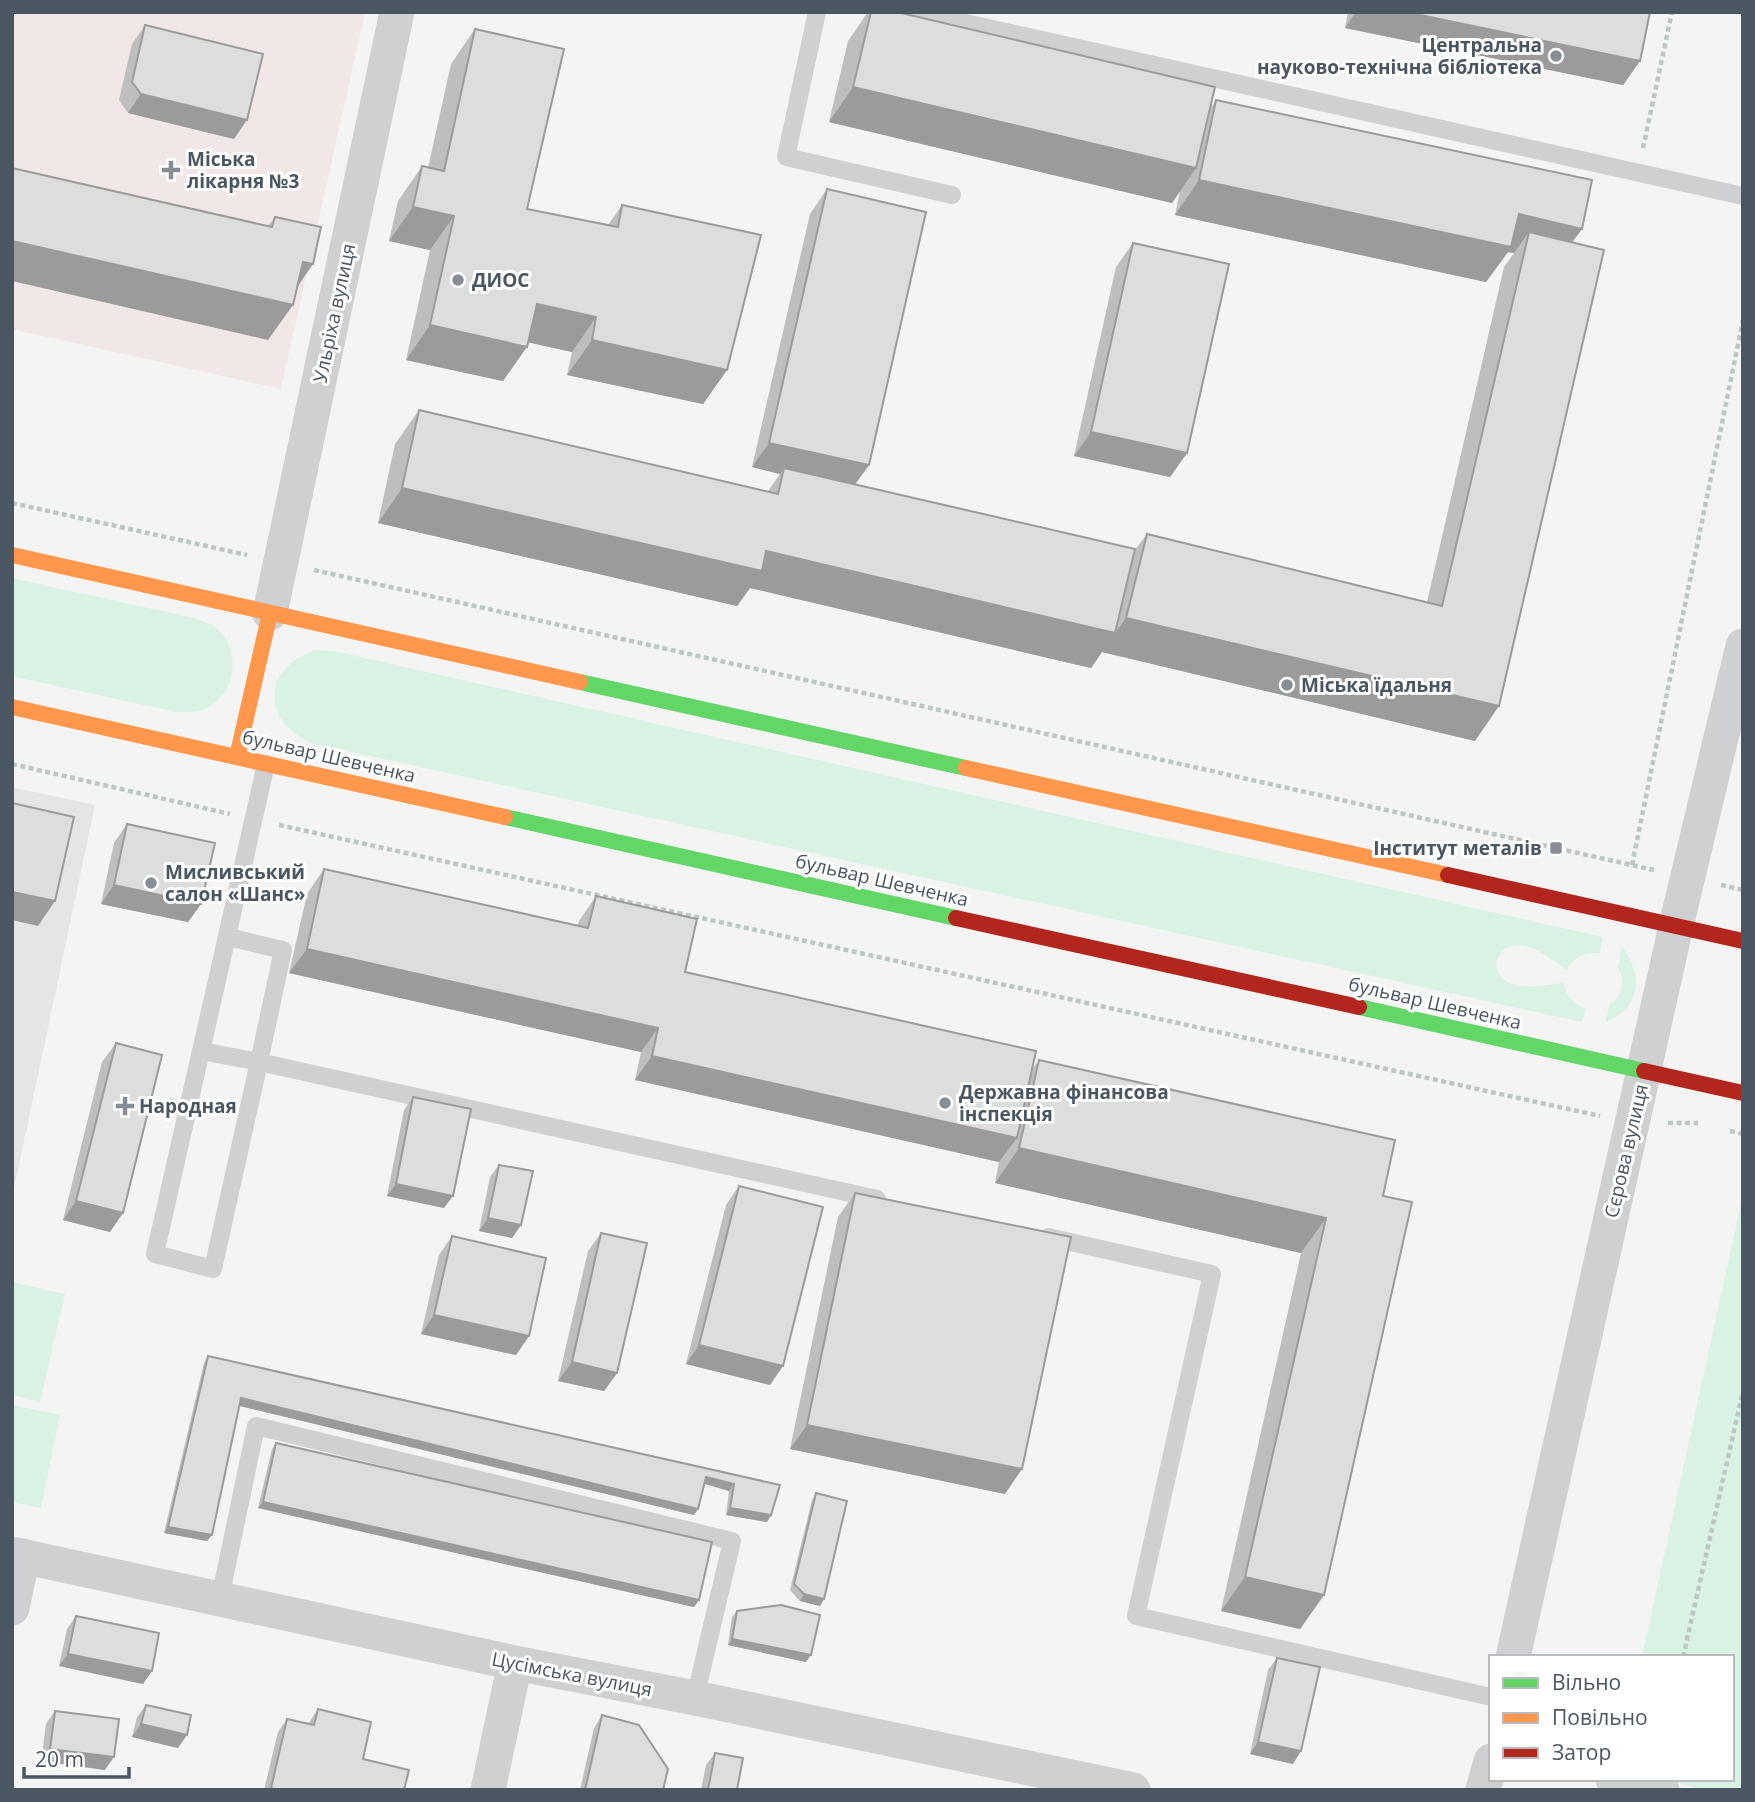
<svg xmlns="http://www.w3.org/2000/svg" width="1755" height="1802" font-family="'Open Sans',sans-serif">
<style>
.education{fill:#e6e5e6}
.medical{fill:#f1e7e6}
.green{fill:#d9f2e3}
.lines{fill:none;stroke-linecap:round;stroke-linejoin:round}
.path{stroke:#bcc7c4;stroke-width:4.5;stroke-dasharray:5 3.5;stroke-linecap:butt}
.lane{stroke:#ced0d2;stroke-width:18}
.street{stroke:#ced0d2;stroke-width:35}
.fast{stroke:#63d668;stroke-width:16}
.slow{stroke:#ff974d;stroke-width:16}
.jam{stroke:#b3261e;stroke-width:16}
.wall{fill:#bebebf}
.shaded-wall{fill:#9b9b9b}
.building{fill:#ddddde;stroke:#9b9b9b;stroke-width:2}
.poi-dot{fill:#868d94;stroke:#fff;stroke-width:2.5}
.labels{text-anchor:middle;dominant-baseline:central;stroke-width:6;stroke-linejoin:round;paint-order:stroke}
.poi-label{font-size:19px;font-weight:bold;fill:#4a5661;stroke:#fff;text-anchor:start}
.street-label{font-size:19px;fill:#4a5661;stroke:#fff}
</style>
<rect width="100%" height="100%" fill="#f4f4f4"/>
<polygon class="education" points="12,787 95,805 12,1198"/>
<polygon class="medical" points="12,12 365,12 281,389 12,329"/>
<g class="green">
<path d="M12 578 198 619C203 622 209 623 214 626 241 646 238 690 209 707 199 713 188 712 176 712L12 676Z"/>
<path d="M315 650 334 651 1603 937 1600 953C1586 953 1574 955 1567 970 1548 957 1527 937 1504 949L1496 961C1497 996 1541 985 1564 983 1566 997 1574 1004 1586 1009L1582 1022 311 743C260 720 263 668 315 650Z"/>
<path d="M1622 947C1644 974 1641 1008 1606 1022L1609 1005 1617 998 1621 989 1622 978 1618 967Z"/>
<polygon points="1743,1194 1743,1790 1705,1790 1660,1779 1732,1779 1732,1657 1642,1657"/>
<polygon points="12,1282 65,1294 40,1402 12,1395"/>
<polygon points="12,1405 60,1415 41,1508 12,1502"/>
</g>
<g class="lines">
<g class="path">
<polyline points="1643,148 1672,12"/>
<polyline points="12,503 247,555"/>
<polyline points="314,570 1654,870"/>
<polyline points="12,764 230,814"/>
<polyline points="279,825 1600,1116"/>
<polyline points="1632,865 1743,320"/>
<polyline points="1721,885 1743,890"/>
<polyline points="1668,1123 1698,1123"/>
<polyline points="1730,1131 1743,1134"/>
<polyline points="1683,1657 1743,1391"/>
</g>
<g class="lane">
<polyline points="817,12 786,157 952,195"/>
<polyline points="916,12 1743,196"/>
<polyline points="228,937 283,950 259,1062 877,1199"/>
<polyline points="201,1051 259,1062 213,1269 155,1254 266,764"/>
<polyline points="1048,1237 1212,1274 1136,1616 1491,1697"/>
<polyline points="220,1598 256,1426 732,1541 695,1698"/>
</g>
<g class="street">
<polyline points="270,613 397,12"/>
<polyline points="12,1554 515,1663 695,1698 1133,1790"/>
<polyline points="12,1608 23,1556"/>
<polyline points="1513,1657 1676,926 1743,646"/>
<polyline points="1613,1779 1662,1790"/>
<polyline points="488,1790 515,1663"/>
<polyline points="1483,1790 1491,1761"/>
</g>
<g class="fast">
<polyline points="580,682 966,768"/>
<polyline points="505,817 956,918"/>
<polyline points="1359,1007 1644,1071"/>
</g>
<g class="slow">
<polyline points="12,555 580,682"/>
<polyline points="12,707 505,817"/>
<polyline points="237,757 270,613"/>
<polyline points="966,768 1448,875"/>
</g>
<g class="jam">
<polyline points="1448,875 1743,941"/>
<polyline points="956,918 1359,1007"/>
<polyline points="1644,1071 1743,1093"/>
</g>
</g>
<g class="wall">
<polygon points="868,12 897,12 1210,109 1216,100 1582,229 1572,242 1475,741 1102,652 1091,668 750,588 737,606 378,523 395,444 419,410 768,491 780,474 752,467 810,214 827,189 869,465 855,484 1134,551 1147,534 1427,602 1504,267 1514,253 1508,252 1486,282 1175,215 1180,191 1172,203 829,122 848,41"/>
<polygon points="1348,12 1650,12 1640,61 1623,85 1345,28"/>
<polygon points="145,25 234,139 128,113 119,100 132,44"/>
<polygon points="475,29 527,209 608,225 622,205 727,370 703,404 567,375 572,352 528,342 503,381 406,360 430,250 389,241 398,201 422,166 428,168 451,64"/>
<polygon points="275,217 268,340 268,226"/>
<polygon points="1133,243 1187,453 1170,477 1074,456 1116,267"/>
<polygon points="127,824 201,904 188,922 101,904 114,843"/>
<polygon points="324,869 577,926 579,921 596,896 685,972 1031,1071 1039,1060 1383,1196 1324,1595 1300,1629 1221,1611 1301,1253 995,1183 999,1162 635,1080 641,1052 289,973 307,894"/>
<polygon points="116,1043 110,1232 63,1220 102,1062"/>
<polygon points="413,1097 444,1208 387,1196 404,1110"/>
<polygon points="499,1165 521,1225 512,1238 479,1231 490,1177"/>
<polygon points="739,1186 770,1385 686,1364 726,1205"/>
<polygon points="855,1193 1005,1494 790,1449 838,1217"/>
<polygon points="601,1233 617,1373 604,1391 558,1381 588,1251"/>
<polygon points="452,1236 529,1336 516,1355 421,1334 439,1255"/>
<polygon points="208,1356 780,1485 771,1515 767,1522 726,1515 729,1491 705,1484 698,1509 694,1515 239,1406 207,1541 164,1533 204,1363"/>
<polygon points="276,1443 699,1600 694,1607 258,1508 272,1449"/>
<polygon points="816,1493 824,1599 820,1606 800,1601 790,1590 812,1500"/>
<polygon points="737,1611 806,1662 728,1645 732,1617"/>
<polygon points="76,1616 143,1684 59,1666 67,1629"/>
<polygon points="1277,1658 1293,1764 1250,1754 1268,1670"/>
<polygon points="146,1705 178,1748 132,1737 137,1717"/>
<polygon points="318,1709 363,1759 404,1790 264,1790 278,1732 287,1719 308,1724"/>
<polygon points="55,1711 105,1770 41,1761 46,1724"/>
<polygon points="602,1715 663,1790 580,1790 594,1728"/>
<polygon points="715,1753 737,1790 701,1790 706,1765"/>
</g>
<g class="shaded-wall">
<polygon points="1356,12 1406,12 1640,61 1623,85 1345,28"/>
<polygon points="853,87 1196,168 1172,203 829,122"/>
<polygon points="141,94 247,120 234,139 128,113"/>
<polygon points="1199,180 1519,214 1582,229 1557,263 1529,232 1514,253 1508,252 1486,282 1175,215"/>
<polygon points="413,207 454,216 430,250 389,241"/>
<polygon points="12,241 293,305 268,340 12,281"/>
<polygon points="303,262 313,264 289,299"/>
<polygon points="537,304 596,317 572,352 513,339"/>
<polygon points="430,325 527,347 503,381 406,360"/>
<polygon points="592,340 727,370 703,404 567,375"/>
<polygon points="1091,432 1187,453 1170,477 1074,456"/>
<polygon points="769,443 869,465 851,490 784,468 780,474 752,467"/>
<polygon points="402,488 766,551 1115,633 1126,618 1499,706 1475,741 1102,652 1091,668 750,588 737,606 378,523"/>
<polygon points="114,885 201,904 188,922 101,904"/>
<polygon points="12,892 55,901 38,926 12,920"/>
<polygon points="307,949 658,1028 641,1052 289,973"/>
<polygon points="652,1056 1017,1138 999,1162 635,1080"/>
<polygon points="1019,1148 1326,1218 1301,1253 995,1183"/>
<polygon points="396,1184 453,1196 444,1208 387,1196"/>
<polygon points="76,1201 123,1213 110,1232 63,1220"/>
<polygon points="488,1218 521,1225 512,1238 479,1231"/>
<polygon points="434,1315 529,1336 516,1355 421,1334"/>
<polygon points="699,1345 783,1366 770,1385 686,1364"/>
<polygon points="572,1362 617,1373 604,1391 558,1381"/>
<polygon points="241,1398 698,1509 694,1515 236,1405"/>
<polygon points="807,1425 1022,1469 1005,1494 790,1449"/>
<polygon points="706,1477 734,1484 729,1491 702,1483"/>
<polygon points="263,1502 699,1600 694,1607 258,1508"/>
<polygon points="730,1508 771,1515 767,1522 726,1515"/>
<polygon points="168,1527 212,1535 207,1541 164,1533"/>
<polygon points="1245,1577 1324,1595 1300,1629 1221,1611"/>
<polygon points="804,1594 824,1599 820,1606 800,1601"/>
<polygon points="732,1639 811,1655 806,1662 728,1645"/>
<polygon points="68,1654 152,1671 143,1684 59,1666"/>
<polygon points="141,1724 187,1735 178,1748 132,1737"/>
<polygon points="1258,1742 1301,1751 1293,1764 1250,1754"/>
<polygon points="50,1749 114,1757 105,1770 41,1761"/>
</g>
<g class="building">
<polygon points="871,12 897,12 1215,87 1196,168 853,87"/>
<polygon points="1406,12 1650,12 1640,61"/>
<polygon points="145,25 263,54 247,120 141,94 132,82"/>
<polygon points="475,29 564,49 527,209 618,227 622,205 761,235 727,370 592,340 596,317 537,304 527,347 430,325 454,216 413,207 422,166 444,171"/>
<polygon points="1216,100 1592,180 1582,229 1519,214 1511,247 1199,180"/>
<polygon points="12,168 272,227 275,217 321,227 313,264 303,262 293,305 12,241"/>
<polygon points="827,189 926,212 869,465 769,443"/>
<polygon points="1529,232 1604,250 1499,706 1126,618 1147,534 1442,606"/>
<polygon points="1133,243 1229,264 1187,453 1091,432"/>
<polygon points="419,410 778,494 784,468 1135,549 1115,633 766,551 762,571 402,488"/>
<polygon points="12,803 74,817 55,901 12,892"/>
<polygon points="127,824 215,843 201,904 114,885"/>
<polygon points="324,869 588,928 596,896 697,919 685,972 1036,1051 1017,1138 652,1056 658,1028 307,949"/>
<polygon points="116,1043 162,1055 123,1213 76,1201"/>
<polygon points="1039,1060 1395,1140 1383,1196 1412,1202 1324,1595 1245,1577 1326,1218 1019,1148"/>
<polygon points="413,1097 471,1109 453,1196 396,1184"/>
<polygon points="499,1165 533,1171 521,1225 488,1218"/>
<polygon points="739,1186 823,1207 783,1366 699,1345"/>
<polygon points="855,1193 1071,1237 1022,1469 807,1425"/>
<polygon points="601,1233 647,1243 617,1373 572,1362"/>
<polygon points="452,1236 546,1258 529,1336 434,1315"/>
<polygon points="208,1356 780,1485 771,1515 730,1508 734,1484 706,1477 698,1509 241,1398 212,1535 168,1527"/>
<polygon points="276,1443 712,1542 699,1600 263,1502"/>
<polygon points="816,1493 847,1501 824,1599 804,1594 794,1584"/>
<polygon points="781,1605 820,1615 811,1655 732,1639 737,1611"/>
<polygon points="76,1616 159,1633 152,1671 68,1654"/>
<polygon points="1277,1658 1320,1667 1301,1751 1258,1742"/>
<polygon points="146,1705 191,1715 187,1735 141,1724"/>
<polygon points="318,1709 371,1722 363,1759 409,1770 404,1790 277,1790 271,1788 287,1719 314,1725"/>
<polygon points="55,1711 119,1719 114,1757 50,1749"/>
<polygon points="602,1715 639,1725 668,1769 663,1790 585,1790"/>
<polygon points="715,1753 743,1758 737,1790 708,1790"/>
</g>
<g class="poi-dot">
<circle cx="1556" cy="56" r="7"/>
<path d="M167.5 159.5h7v7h7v7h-7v7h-7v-7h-7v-7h7z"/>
<circle cx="458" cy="280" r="7"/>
<circle cx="1287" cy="685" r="7"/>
<rect x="1549" y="841" width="14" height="14" rx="3.5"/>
<circle cx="151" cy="883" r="7"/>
<circle cx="945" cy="1103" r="7"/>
<path d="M121.5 1095.5h7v7h7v7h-7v7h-7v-7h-7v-7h7z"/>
</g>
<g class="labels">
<g class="poi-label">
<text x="1542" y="45" text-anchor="end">Центральна<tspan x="1542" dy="22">науково-технічна бібліотека</tspan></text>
<text x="187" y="159">Міська<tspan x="187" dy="22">лікарня №3</tspan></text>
<text x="472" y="280">ДИОС</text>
<text x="1301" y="685">Міська їдальня</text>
<text x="1542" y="848" text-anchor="end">Інститут металів</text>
<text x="165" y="872">Мисливський<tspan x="165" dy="22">салон «Шанс»</tspan></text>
<text x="959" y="1092">Державна фінансова<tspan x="959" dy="22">інспекція</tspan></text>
<text x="139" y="1106">Народная</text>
</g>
<g class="street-label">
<text transform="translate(334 313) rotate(-78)">Ульріха вулиця</text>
<text transform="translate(329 756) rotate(13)">бульвар Шевченка</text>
<text transform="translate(882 880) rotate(13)">бульвар Шевченка</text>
<text transform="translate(1435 1003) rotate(13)">бульвар Шевченка</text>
<text transform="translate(1626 1151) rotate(-77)">Сєрова вулиця</text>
<text transform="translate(572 1674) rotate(11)">Цусімська вулиця</text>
</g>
</g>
<rect width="1755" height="1802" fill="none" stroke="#4a5661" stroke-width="28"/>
<rect x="1489" y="1655" width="245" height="126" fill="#ffffff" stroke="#b7bbc0" stroke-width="2"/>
<rect x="1503" y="1678" width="35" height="10" fill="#63d668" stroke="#b7bbc0" stroke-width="2"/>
<text x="1552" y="1690" font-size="21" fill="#4a5661">Вільно</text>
<rect x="1503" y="1713" width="35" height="10" fill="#ff974d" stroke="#b7bbc0" stroke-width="2"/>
<text x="1552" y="1725" font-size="21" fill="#4a5661">Повільно</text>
<rect x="1503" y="1748" width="35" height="10" fill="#b3261e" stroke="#b7bbc0" stroke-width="2"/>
<text x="1552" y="1760" font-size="21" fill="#4a5661">Затор</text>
<path d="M24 1767v10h105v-10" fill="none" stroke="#4a5661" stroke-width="3.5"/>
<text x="35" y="1767" font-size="21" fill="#4a5661" stroke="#ffffff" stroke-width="5" paint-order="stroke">20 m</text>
</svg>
